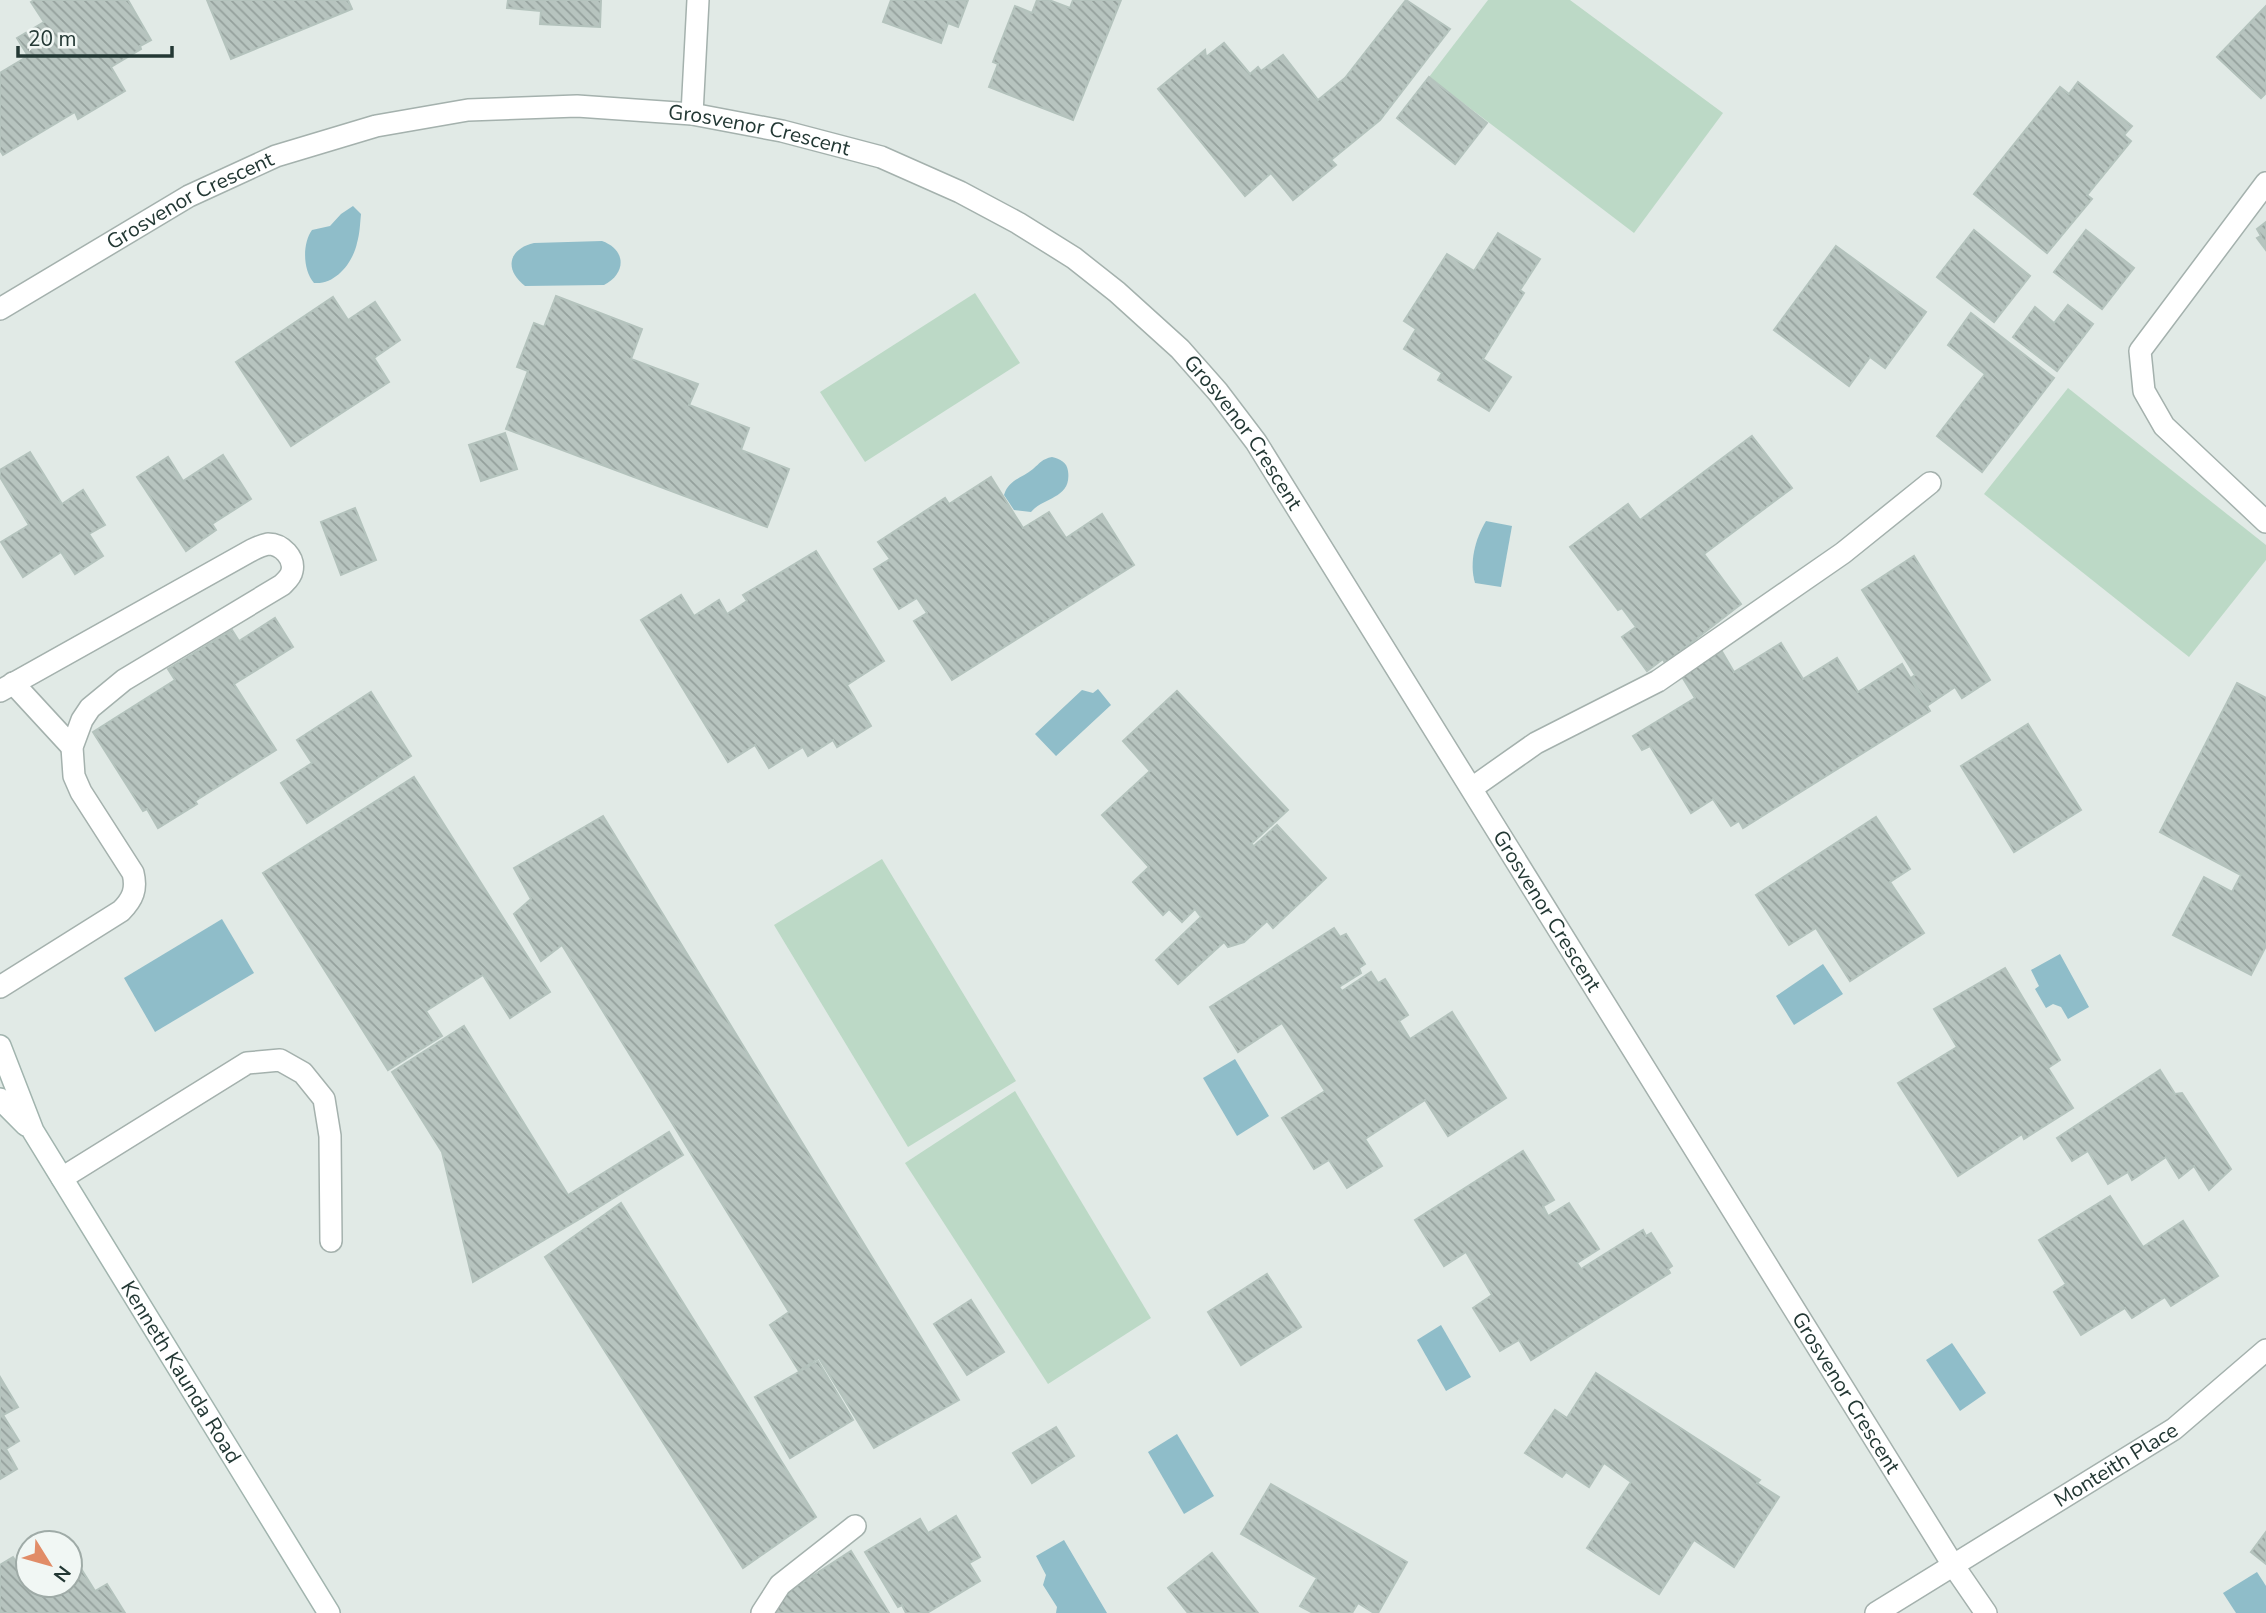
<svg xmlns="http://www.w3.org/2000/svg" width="2266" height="1613" font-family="'Nunito Sans',sans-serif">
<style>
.pitch{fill:#bcd9c6}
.water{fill:#8fbdc9}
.building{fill:url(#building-back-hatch);stroke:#b4c3bd;stroke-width:2}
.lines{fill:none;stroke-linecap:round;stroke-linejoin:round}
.service-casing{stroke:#a4b1ad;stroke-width:24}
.minor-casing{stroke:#a4b1ad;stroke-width:24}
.secondary-casing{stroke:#a1b4ae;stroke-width:24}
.service{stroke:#fff;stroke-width:21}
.minor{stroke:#fff;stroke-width:21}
.secondary{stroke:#fff;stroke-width:21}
.labels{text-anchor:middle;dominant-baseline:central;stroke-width:5;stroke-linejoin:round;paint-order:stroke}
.street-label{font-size:21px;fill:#233834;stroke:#f1f7f4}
</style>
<defs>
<pattern id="building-back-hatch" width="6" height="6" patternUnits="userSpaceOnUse" patternTransform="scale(1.75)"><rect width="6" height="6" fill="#b7c4bf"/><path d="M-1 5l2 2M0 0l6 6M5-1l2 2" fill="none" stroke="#94a09c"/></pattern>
</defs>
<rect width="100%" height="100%" fill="#e1eae6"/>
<g class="pitch">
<polygon points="1488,0 1570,0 1723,113 1634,233 1429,77"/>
<polygon points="975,293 1020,363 865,462 820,392"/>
<polygon points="2068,388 2266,545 2266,560 2189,657 1984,494"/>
<polygon points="882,859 1016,1081 908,1147 774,925"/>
<polygon points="1015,1091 1151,1318 1048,1384 905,1163"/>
</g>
<g class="water">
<path d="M353 206 361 214C360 223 360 233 357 243 353 262 336 285 314 283 303 271 302 244 312 230L330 226 341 214Z"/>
<path d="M602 241C627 250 626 274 604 285L525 286C504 270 508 249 534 243Z"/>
<path d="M1052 457C1060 459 1067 462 1068 471 1072 499 1043 497 1031 512L1014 510 1004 495C1009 479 1021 479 1033 469 1040 463 1042 459 1052 457Z"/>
<path d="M1486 521 1512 526 1501 587 1475 583C1469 563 1475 539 1486 521Z"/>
<polygon points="1098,689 1111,705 1056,756 1035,734 1082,690 1093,693"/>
<polygon points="222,919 254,973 155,1032 124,978"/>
<polygon points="2060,954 2089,1007 2068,1019 2061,1007 2053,1004 2046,1008 2035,989 2039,986 2031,970"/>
<polygon points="1823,964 1843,994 1794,1025 1776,996"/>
<polygon points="1235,1059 1269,1116 1237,1136 1203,1078"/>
<polygon points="1441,1325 1471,1377 1446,1391 1417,1340"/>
<polygon points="1952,1343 1986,1393 1960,1411 1926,1360"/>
<polygon points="1177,1434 1214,1496 1184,1514 1148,1452"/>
<polygon points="1064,1540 1107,1613 1056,1613 1057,1607 1043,1585 1046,1575 1036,1556"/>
<polygon points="2257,1572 2266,1586 2266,1613 2236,1613 2223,1593"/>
</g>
<g class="building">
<polygon points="34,0 128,0 151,40 140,46 141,49 111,67 125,91 78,119 75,112 3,155 0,150 0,73 28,56 17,38 44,22 31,2"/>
<polygon points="207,0 348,0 352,9 231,59"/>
<polygon points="508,0 601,0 600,27 540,24 541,11 507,8"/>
<polygon points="891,0 968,0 958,27 948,23 941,43 883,22"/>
<polygon points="1037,0 1049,0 1070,8 1073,0 1121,0 1073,120 989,87 998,64 993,62 1015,6 1032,13"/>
<polygon points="1406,0 1450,29 1380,120 1331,160 1336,165 1293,200 1271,173 1245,196 1158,89 1205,50 1206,57 1224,43 1250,74 1258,67 1261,71 1283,55 1318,100 1345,78"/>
<polygon points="2266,6 2266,93 2261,98 2217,57"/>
<polygon points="1429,77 1487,123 1455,164 1397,118"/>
<polygon points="2078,82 2132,126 2124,135 2131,141 2087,195 2092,199 2047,253 1974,194 2060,87 2069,94"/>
<polygon points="2266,222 2266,250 2257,238 2261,236 2257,229"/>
<polygon points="1974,230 2030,276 1994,322 1937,277"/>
<polygon points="2086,230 2134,268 2102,309 2054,272"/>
<polygon points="1498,233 1540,259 1520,290 1524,293 1483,359 1511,377 1489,411 1438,380 1442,373 1404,349 1416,329 1404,321 1447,254 1474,271"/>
<polygon points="1836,246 1926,312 1885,368 1870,357 1849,386 1774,330"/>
<polygon points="556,296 642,329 631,359 698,384 689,405 749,428 741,450 789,469 767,527 506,429 528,371 517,367 534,323 544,327"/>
<polygon points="333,297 348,320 375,302 400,340 374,358 389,382 291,446 236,362"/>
<polygon points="2068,305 2093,324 2057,371 2013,337 2035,307 2054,323"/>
<polygon points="1971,313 2054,378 1982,472 1937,436 1985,374 1948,345"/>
<polygon points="505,433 517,469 481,481 469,445"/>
<polygon points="1752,436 1792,488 1704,554 1741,604 1665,663 1663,659 1647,671 1622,637 1636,627 1622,608 1618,610 1570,547 1628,504 1640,520"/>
<polygon points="30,452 62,504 83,490 105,525 89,534 103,556 75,574 61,552 23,577 1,542 29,525 0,477 0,470"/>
<polygon points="223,455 251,499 212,524 216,530 186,551 137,477 168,457 183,481"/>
<polygon points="991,477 1023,528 1049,512 1066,538 1102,514 1134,565 952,680 914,621 927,613 917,598 899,609 874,569 890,559 878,542 945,498 949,504"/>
<polygon points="355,508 376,560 341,575 321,522"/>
<polygon points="816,551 884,661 847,685 871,726 837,747 833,740 808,756 803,747 769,768 755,745 728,762 641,620 681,595 694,616 719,600 727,614 747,601 743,595"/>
<polygon points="1914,556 1990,680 1962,698 1955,687 1928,705 1911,678 1915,675 1862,590"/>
<polygon points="275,618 293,647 234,684 276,750 195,801 197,804 158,828 147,809 143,811 93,732 175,680 168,669 232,630 239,641"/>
<polygon points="1781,643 1803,679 1837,658 1858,692 1902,664 1930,711 1743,828 1739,821 1731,826 1713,799 1691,813 1650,746 1642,750 1633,736 1695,698 1681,675 1721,650 1734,672"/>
<polygon points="2237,683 2266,698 2266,946 2251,975 2173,935 2204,877 2232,892 2241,875 2160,832"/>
<polygon points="1177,691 1288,810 1251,844 1254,846 1277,825 1326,878 1273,928 1267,921 1244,942 1228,947 1224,942 1178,984 1156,960 1201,917 1195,909 1182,922 1169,909 1163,915 1133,882 1149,867 1102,815 1150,771 1123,741"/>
<polygon points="371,692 411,756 307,823 281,783 312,763 297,740"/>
<polygon points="2028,724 2081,810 2014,852 1961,766"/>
<polygon points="414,777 550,992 510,1018 483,975 426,1011 442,1036 388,1070 263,873"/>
<polygon points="603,816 959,1400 874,1448 819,1358 799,1371 770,1325 789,1312 562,945 541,961 514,914 531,899 514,868"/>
<polygon points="1876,817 1910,869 1890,882 1924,933 1850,981 1816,928 1789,945 1756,895"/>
<polygon points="1334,928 1340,937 1346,934 1365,964 1359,968 1361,973 1339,987 1342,991 1371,972 1378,983 1385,979 1408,1015 1399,1021 1410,1039 1452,1012 1506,1098 1448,1136 1425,1100 1365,1139 1382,1166 1347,1188 1329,1160 1314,1169 1282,1118 1325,1091 1282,1023 1238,1052 1210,1007"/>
<polygon points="2005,968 2060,1060 2048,1068 2073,1108 2024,1139 2022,1134 1958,1176 1898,1083 1957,1047 1934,1009"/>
<polygon points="464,1026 568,1195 669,1132 683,1155 583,1217 473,1282 442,1152 392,1072"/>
<polygon points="2160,1070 2175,1094 2182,1093 2231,1169 2209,1190 2194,1166 2179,1178 2166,1157 2132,1180 2128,1172 2108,1184 2088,1151 2072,1161 2057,1138"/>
<polygon points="1523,1151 1554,1200 1543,1206 1548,1216 1569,1203 1599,1249 1577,1263 1581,1269 1643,1230 1646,1236 1651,1233 1672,1266 1668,1269 1670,1273 1531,1360 1519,1340 1500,1351 1473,1308 1492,1295 1466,1252 1444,1266 1415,1220"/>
<polygon points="2110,1196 2143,1247 2183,1221 2218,1276 2171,1306 2165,1297 2132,1318 2125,1308 2081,1335 2054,1292 2066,1284 2039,1240"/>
<polygon points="621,1203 816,1517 743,1568 545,1257"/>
<polygon points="1267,1274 1301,1327 1241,1365 1208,1312"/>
<polygon points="971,1300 1004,1352 967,1375 934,1324"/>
<polygon points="818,1361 853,1420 790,1458 755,1397"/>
<polygon points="1596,1373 1760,1480 1757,1483 1779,1497 1734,1567 1694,1540 1659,1594 1587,1548 1631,1482 1604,1463 1589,1487 1566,1472 1562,1477 1525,1453 1555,1410 1567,1418"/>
<polygon points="0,1377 18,1407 3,1415 19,1441 6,1449 17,1469 0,1479"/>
<polygon points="1056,1427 1074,1456 1032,1483 1013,1453"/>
<polygon points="1271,1484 1407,1562 1378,1613 1374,1613 1358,1603 1352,1613 1313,1613 1300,1606 1317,1578 1241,1534"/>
<polygon points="956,1516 980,1557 969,1563 980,1581 927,1613 906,1613 902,1605 898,1607 865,1552 920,1519 928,1533"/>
<polygon points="2266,1532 2266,1564 2251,1552"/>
<polygon points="70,1551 95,1591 107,1584 125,1613 0,1613 0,1565 13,1557 26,1576 28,1575 28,1585 70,1585"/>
<polygon points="851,1551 889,1613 777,1613 771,1603"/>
<polygon points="1212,1553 1258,1613 1188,1613 1168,1588"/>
</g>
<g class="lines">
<g class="service-casing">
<g id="service">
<polyline points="13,683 72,747"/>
<path d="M0 691 252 550C256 548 263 545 268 544 282 544 295 558 292 571 291 577 286 581 282 585L124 680 90 708 82 720 72 747 74 776 81 792 133 873C137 889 133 899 121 911L0 987"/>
<polyline points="62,1178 247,1063 280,1060 303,1073 324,1099 330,1136 331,1241"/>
<polyline points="762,1613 780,1585 855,1526"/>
</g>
</g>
<g class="minor-casing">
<g id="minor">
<polyline points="692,114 698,0"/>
<polyline points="2266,183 2140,351 2144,391 2164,426 2266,522"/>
<path id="s1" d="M0 309 189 196 276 156 376 126 468 110 577 106 692 114 782 131 881 157 960 192 1018 223 1074 258 1117 292 1180 349 1218 392 1256 442 1953 1565 1986 1613"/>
<polyline points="1472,788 1536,743 1658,681 1843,553 1930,483"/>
<path id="s2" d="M1876 1613 2174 1429 2266 1350"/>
</g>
</g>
<g class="secondary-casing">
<g id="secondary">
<path id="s3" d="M0 1046 33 1131 329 1613"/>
<polyline points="0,1099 26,1125"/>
</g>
</g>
<use href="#service" class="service"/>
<use href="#minor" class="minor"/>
<use href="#secondary" class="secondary"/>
</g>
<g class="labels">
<g class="street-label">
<text stroke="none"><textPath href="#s1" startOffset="807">Grosvenor Crescent</textPath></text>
<text stroke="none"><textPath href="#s1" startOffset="219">Grosvenor Crescent</textPath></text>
<text stroke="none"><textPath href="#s1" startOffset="1395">Grosvenor Crescent</textPath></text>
<text stroke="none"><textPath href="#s1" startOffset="1962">Grosvenor Crescent</textPath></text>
<text stroke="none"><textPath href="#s3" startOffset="374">Kenneth Kaunda Road</textPath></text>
<text stroke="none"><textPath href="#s1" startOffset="2529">Grosvenor Crescent</textPath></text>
<text stroke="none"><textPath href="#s2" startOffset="282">Monteith Place</textPath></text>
</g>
</g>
<g transform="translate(49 1564) rotate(127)"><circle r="33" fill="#f1f7f4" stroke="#9faba7" stroke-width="2"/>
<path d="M0-5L12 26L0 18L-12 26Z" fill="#e18c67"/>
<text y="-10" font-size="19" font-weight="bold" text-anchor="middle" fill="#233834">N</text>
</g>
<path d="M18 46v10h154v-10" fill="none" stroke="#233834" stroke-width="3.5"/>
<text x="28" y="46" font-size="21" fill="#233834" stroke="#f1f7f4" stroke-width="5" paint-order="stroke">20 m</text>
</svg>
